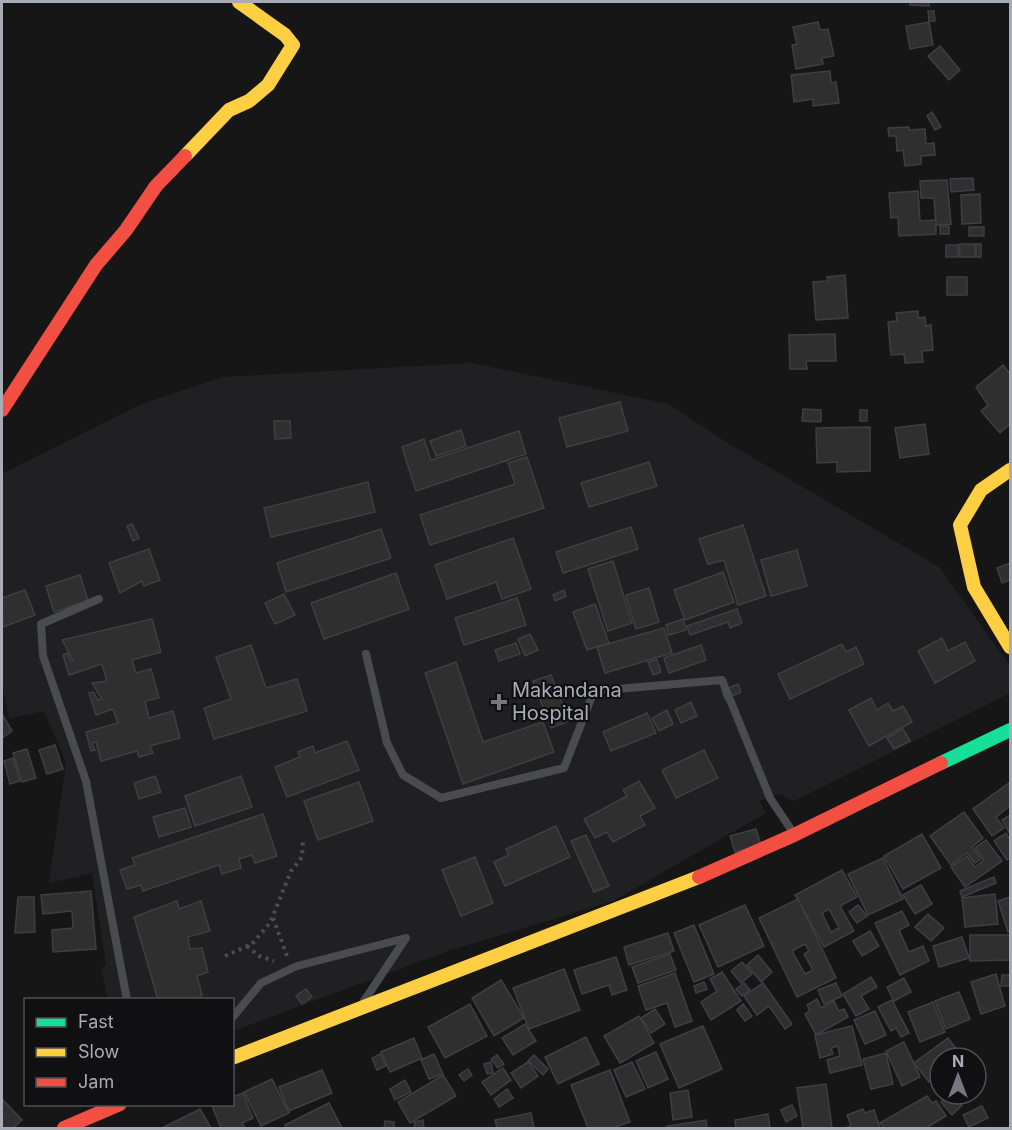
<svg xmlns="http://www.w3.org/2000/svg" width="1012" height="1130" font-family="Inter,sans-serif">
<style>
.built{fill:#202022}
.building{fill:#2f2f30;stroke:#3e3f42;stroke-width:1.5;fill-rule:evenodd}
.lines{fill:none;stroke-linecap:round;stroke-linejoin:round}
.path{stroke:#4c4d51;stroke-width:4;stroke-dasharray:3 4.5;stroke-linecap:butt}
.lane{stroke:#4a4b4f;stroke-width:8}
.fast{stroke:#16e098;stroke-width:14}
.slow{stroke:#ffcf43;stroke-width:14}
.jam{stroke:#f24e42;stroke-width:14}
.poi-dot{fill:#75787f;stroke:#101012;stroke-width:2}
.labels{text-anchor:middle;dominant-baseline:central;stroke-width:4.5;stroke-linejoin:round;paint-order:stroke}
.poi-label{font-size:20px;fill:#a8acb7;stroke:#101012;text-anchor:start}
</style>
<rect width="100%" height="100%" fill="#161616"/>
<polygon class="built" points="472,363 668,404 728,443 939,567 1010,666 1010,693 794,801 779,794 760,801 766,813 613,901 451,950 233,1031 232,1000 108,999 101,968 106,965 92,873 49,883 66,763 44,711 9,719 2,684 2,474 142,404 223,377"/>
<g class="building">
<polygon points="910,2 929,2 929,6 910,5"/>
<polygon points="928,11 934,11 935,21 929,21"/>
<polygon points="818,22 820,30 828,29 834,56 822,58 823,64 796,69 792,45 797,44 793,27"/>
<polygon points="929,22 933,45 910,49 906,26"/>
<polygon points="940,46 960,70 949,80 928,56"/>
<polygon points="830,71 831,83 836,82 839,103 813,106 813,99 794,102 791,75"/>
<polygon points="932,112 941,127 935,130 927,116"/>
<polygon points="909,127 909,130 925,129 926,144 934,143 935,155 921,156 921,164 905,166 903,150 897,151 896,136 889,136 888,128"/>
<polygon points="973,178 974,190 951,192 950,179"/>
<polygon points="947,180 951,224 936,225 934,198 921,198 920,181"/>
<polygon points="918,191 920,221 936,220 936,234 899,236 898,217 891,218 889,193"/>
<polygon points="980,194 981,223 962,224 961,195"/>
<rect x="940" y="226" width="9" height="8"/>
<rect x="969" y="227" width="15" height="9"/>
<polygon points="959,244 975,244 975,257 960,257"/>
<rect x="976" y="244" width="5" height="13"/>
<rect x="946" y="245" width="12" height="12"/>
<polygon points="845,275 848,318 816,320 813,282 828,281 827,277"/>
<rect x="947" y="277" width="20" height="18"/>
<polygon points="918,311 918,318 925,317 926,326 931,325 933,350 922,351 923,362 905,363 904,354 891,355 888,322 897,321 896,313"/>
<polygon points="835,334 836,361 806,361 807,369 790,369 789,335"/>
<polygon points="1003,365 1010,374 1010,424 1000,433 981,411 988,405 976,387"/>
<polygon points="620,402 628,431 567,447 559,418"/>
<polygon points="803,409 821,410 821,422 802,421"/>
<rect x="860" y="410" width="7" height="11"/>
<polygon points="274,421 290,421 291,438 275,439"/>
<polygon points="925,424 929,454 900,458 895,428"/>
<polygon points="870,427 870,471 837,472 837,462 817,463 816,428"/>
<polygon points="461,430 466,446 436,456 430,441"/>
<polygon points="519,431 526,454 416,491 402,447 424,439 431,460"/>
<polygon points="527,457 544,508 430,545 420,515 515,484 508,463"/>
<polygon points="649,462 657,486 589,507 581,483"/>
<polygon points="368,482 375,512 271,537 264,508"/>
<polygon points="132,524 139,538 133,541 127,526"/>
<polygon points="743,525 766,596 738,605 724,560 708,564 699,539"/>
<polygon points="631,527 638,549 563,573 556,552"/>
<polygon points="381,529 391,558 286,592 277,563"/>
<polygon points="513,538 531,589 502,599 496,582 447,599 435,565"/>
<polygon points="149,549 160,580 144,586 142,581 120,593 109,563"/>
<polygon points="797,550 807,586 771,596 761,560"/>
<polygon points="613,561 632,623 608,631 588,569"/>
<polygon points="1010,563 1010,580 1002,583 997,568"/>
<polygon points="723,572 734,602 685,620 674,590"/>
<polygon points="396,573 409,609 324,639 311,603"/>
<polygon points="80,575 88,601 54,612 46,586"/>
<polygon points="649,588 659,622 636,629 626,595"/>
<polygon points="25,590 35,615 3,627 2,598"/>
<polygon points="564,590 566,596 555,601 553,595"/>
<polygon points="284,594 295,615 275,624 265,603"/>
<polygon points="517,598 526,625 464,645 455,618"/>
<polygon points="595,604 609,643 587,650 573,612"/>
<polygon points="737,609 742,623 730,628 728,622 690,635 687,626"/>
<polygon points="152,619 161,652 132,660 136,673 151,669 159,698 145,701 149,718 173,711 180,738 150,746 153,753 139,757 137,751 101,761 96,742 92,743 95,750 91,751 86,732 118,723 113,709 96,715 89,693 93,692 98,700 102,699 92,683 107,681 102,664 69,675 63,655 67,653 71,661 73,660 62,640"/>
<polygon points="683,619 686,630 669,635 666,625"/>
<polygon points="664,628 672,653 605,673 597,647"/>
<polygon points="530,634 538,650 525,656 518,639"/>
<polygon points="942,638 948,651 965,642 975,661 935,683 918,651"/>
<polygon points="516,643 520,654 499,661 495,650"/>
<polygon points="842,644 846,652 856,647 864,664 790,699 778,674"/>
<polygon points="251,645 266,688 297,679 307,711 214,739 204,708 231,699 216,657"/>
<polygon points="701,645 706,660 669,673 664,658"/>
<polygon points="657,660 661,672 653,675 648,662"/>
<polygon points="456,662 483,742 543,722 554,752 463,784 425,673"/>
<polygon points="551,675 569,721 551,728 533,681"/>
<polygon points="738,684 741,692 725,699 722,691"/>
<polygon points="871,698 877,710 888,703 893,711 903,706 912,722 869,746 849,710"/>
<polygon points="691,702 697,716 681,723 675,710"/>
<polygon points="667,710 673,724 659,731 652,718"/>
<polygon points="647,713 656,733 611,751 603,732"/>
<polygon points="2,714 12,731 2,738"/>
<polygon points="903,729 910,741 894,749 887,738"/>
<polygon points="347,741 359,770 287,797 275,767 300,757 298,752 313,746 315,753"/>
<polygon points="55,745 63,769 47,774 39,750"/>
<polygon points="27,749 36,778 22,782 13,753"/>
<polygon points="704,750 718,778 676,798 662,770"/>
<polygon points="13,758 20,781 10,784 4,761"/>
<polygon points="155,776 161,792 139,799 134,783"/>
<polygon points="241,776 252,807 195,826 185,796"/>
<polygon points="639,781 655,808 640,816 645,825 613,842 607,832 595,838 584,819 627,796 623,790"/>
<polygon points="359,782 373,821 318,840 304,801"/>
<polygon points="1009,783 1010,806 996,817 1004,828 992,836 973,809"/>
<polygon points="185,808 191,827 159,837 153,817"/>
<polygon points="964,812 983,838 972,847 981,859 975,863 967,853 951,865 930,836"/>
<polygon points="263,814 277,856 255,863 252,855 239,859 241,868 222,874 219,865 143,891 141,885 127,889 120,870 135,865 132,858"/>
<polygon points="1010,815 1010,831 1009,832 1002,820"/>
<polygon points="556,826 570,857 505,886 494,862 509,855 506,849"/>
<polygon points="756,829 761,845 735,852 730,836"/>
<polygon points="1006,833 1010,840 1010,858 1007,860 994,841"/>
<polygon points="922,834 941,868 903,889 884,856"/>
<polygon points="586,835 609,886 594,892 571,841"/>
<polygon points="986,840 1002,861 965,887 951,867 967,856 975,867 984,860 975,848"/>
<polygon points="475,857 493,903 461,916 442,870"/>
<polygon points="883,858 903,899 868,915 848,874"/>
<path d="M842 870 857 897 840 906 854 931 824 947 795 895ZM829 909 839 928 831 932 822 913Z"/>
<polygon points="994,877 996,883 962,897 960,891"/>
<polygon points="921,885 932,904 915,914 903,895"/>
<polygon points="91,891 96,949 53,952 52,930 73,928 72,911 43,914 41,895"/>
<polygon points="995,894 998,924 965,927 962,898"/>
<polygon points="18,897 34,897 35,932 15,933"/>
<polygon points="1010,897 1010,931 1008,932 998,901"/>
<path d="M798 899 836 978 797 997 759 918ZM805 944 809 951 804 954 813 970 805 974 792 951Z"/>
<polygon points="177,901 179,909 201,901 210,931 188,937 190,949 202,948 208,972 197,976 202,995 199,1000 158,1000 134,917"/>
<polygon points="745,905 764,946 718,967 699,925"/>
<polygon points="858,905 867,916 857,923 849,912"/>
<polygon points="902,911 909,925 899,930 909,952 923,946 929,961 900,975 875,923"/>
<polygon points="928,914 944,928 931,941 915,927"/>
<polygon points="694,925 714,974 694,982 674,933"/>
<polygon points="870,931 879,946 862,956 853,941"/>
<polygon points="668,933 674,951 629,965 624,947"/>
<polygon points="970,935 1010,935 1010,960 970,961"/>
<polygon points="962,937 969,958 939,967 933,946"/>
<polygon points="670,954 676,970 638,983 632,967"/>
<polygon points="758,955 772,972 761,982 747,965"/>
<polygon points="616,957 627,990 612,995 609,985 582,994 574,970"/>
<polygon points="742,962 752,974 741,983 731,971"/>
<polygon points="564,969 580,1010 529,1029 513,988"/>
<polygon points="722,972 741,1001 711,1020 701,1002 717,991 710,979"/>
<polygon points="675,973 692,1021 675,1027 667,1003 646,1010 638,986"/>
<polygon points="996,974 1005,1006 981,1014 971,982"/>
<polygon points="1002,975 1010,975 1010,986 1001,986"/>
<polygon points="871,977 877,987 861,996 869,1009 856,1016 843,994"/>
<polygon points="904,978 911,992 894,1001 887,987"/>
<polygon points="501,980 524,1018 494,1036 472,998"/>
<polygon points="704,982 707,989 696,993 694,986"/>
<polygon points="744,983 750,990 742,996 736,989"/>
<polygon points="763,983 792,1024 785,1029 769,1006 757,1015 744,996"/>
<polygon points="836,983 842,996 824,1004 818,990"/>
<polygon points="306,989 312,997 302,1004 296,996"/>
<polygon points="959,992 970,1019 946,1029 935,1001"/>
<polygon points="817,999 821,1008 834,1001 839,1011 844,1009 848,1017 816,1035 805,1014 810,1011 807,1005"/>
<polygon points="892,1000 909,1033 901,1037 896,1028 891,1031 878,1007"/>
<polygon points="933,1002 945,1032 920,1042 908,1012"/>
<polygon points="470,1004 487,1036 445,1058 428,1027"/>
<polygon points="743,1004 752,1016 745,1021 737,1010"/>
<polygon points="655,1009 665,1024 651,1033 641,1018"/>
<polygon points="875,1011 886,1035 865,1044 854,1020"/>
<polygon points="639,1016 654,1043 620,1063 604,1036"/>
<polygon points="525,1024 536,1041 513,1055 502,1038"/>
<polygon points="703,1026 722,1069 679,1088 660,1044"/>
<polygon points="852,1026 862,1065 830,1073 827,1060 840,1056 838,1046 831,1048 833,1054 820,1058 815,1035"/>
<polygon points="586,1037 599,1064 558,1084 545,1057"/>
<polygon points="414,1038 422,1058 390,1072 381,1052"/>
<polygon points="948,1038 963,1058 940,1058 940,1074 929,1082 914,1063"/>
<polygon points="904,1042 920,1077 902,1086 886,1051"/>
<polygon points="656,1052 668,1079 648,1088 636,1061"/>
<polygon points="886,1053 893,1084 871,1089 863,1059"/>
<polygon points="380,1054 386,1066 377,1070 372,1058"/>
<polygon points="434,1054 443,1074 429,1079 421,1060"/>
<polygon points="497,1055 504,1064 498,1068 491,1059"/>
<polygon points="534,1055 548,1069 543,1075 528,1061"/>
<polygon points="491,1062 493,1073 487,1074 484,1064"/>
<polygon points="528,1062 538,1076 521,1088 511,1073"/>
<polygon points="632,1062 645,1089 626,1097 614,1070"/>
<polygon points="976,1067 986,1077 976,1087"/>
<polygon points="503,1068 511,1080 491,1095 482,1082"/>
<polygon points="468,1069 472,1075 464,1081 459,1075"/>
<polygon points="322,1070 332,1093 289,1111 279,1087"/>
<polygon points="610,1070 630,1122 612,1128 588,1128 571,1085"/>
<polygon points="443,1075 456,1096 410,1123 398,1102"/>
<polygon points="272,1079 289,1113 261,1126 244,1092"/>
<polygon points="405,1080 411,1092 395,1100 390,1089"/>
<polygon points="826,1084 832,1128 803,1128 797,1088"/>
<polygon points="507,1089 513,1098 499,1107 494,1099"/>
<polygon points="688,1090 692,1117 673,1120 670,1093"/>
<polygon points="243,1093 253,1118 242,1123 245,1128 221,1128 212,1106 232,1104 232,1097"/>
<polygon points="950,1094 962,1105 952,1115 941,1102"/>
<polygon points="927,1096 932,1103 936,1101 946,1116 926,1128 884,1128 880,1123"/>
<polygon points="2,1099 22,1120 13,1128 2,1128"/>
<polygon points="329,1103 342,1128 286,1128 285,1125"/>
<polygon points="792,1105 797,1116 786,1122 781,1110"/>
<polygon points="982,1106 988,1118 969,1127 963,1115"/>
<polygon points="200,1109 211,1128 162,1128"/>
<polygon points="863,1109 865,1113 874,1110 880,1128 845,1128 851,1126 847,1115"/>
<polygon points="531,1113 534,1128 497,1128 495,1120"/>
<polygon points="768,1114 770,1128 736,1128 735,1120"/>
<polygon points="423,1120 424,1128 415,1128 414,1122"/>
<polygon points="706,1120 707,1128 668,1128 667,1126"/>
<polygon points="385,1121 394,1122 394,1128 384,1128"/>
</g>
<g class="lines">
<g class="path">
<polyline points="273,918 287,956"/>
<polyline points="247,946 259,956 274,961"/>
<polyline points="225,956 252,944 270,923 291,871 302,857 303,839"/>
</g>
<g class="lane">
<polyline points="99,599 41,624 43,656 86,781 127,1000"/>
<polyline points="366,654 387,743 403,775 441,798 564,768 594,691 722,680 770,798 794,834"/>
<polyline points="232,1018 261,983 297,966 406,938 364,1001"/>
</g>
<polyline class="fast" points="941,763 1010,730"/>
<g class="slow">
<polyline points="185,156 229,110 249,101 268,85 293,45 285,35 239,2"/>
<polyline points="1010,470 981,490 960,525 974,587 1010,647"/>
<polyline points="232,1058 699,877"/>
</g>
<g class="jam">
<polyline points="2,410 96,265 126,230 156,186 185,156"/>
<polyline points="699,877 794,835 941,763"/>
<polyline points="64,1128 120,1104"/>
</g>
</g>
<path class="poi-dot" d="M496 693h6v6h6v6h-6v6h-6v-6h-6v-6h6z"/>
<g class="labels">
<g class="poi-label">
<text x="512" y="690">Makandana<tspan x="512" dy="23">Hospital</tspan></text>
</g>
</g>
<rect width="1012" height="1130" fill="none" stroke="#a8acb7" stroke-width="6"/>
<rect x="24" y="998" width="210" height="108" fill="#101012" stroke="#4d4e54" stroke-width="1.5"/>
<rect x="36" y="1018" width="30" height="9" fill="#16e098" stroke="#4d4e54" stroke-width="1.5"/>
<text x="78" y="1028" font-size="18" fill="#a8acb7">Fast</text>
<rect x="36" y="1048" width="30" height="9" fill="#ffcf43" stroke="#4d4e54" stroke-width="1.5"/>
<text x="78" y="1058" font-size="18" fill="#a8acb7">Slow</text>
<rect x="36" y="1078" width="30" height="9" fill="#f24e42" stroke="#4d4e54" stroke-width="1.5"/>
<text x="78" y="1088" font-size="18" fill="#a8acb7">Jam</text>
<g transform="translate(958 1076)"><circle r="28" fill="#101012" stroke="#4d4e54" stroke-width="1.5"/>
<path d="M0-4.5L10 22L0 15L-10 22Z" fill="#75787f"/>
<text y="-9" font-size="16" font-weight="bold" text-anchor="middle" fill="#a8acb7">N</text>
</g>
</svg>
